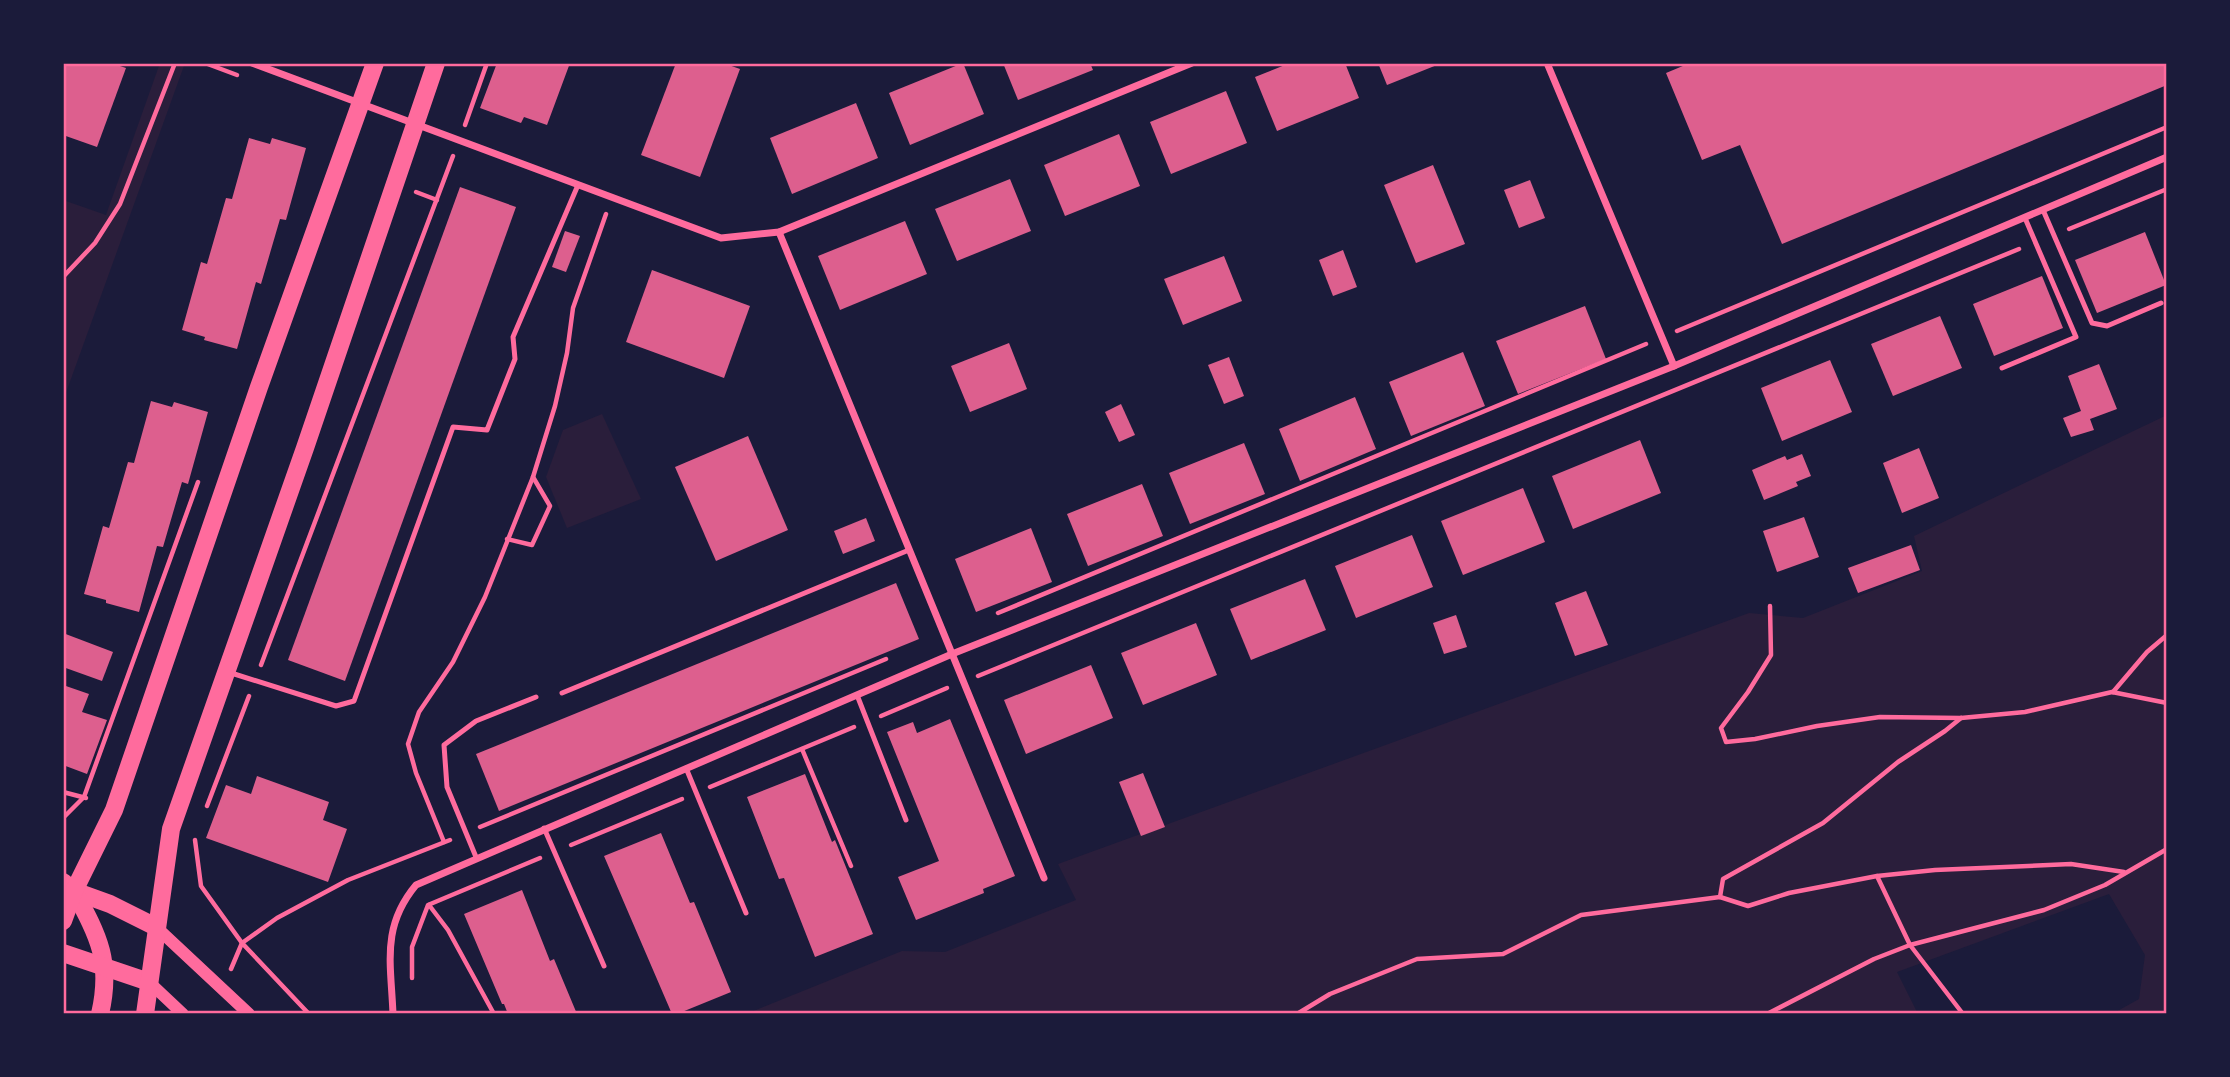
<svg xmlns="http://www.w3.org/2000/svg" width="2230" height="1077" font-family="Raleway,sans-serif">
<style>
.green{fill:#2a1e3b}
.building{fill:#dd5f8e}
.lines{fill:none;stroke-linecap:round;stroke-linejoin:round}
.path{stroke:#ff6b9d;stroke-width:4.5}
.service{stroke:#ff6b9d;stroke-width:5}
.minor{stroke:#ff6b9d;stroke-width:7}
.tertiary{stroke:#ff6b9d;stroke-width:12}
.primary{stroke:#ff6b9d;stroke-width:18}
.neatline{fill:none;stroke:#ff6b9d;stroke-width:2.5}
</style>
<rect width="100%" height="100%" fill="#1b1b3a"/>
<g class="green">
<polygon points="160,63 185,63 63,401 63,200 106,215"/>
<polygon points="602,414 641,499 567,528 546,477 563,430"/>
<polygon points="2167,415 2167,1014 2112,1014 2139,999 2145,955 2109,894 1897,972 1918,1014 746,1014 902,951 945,952 1076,900 1058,864 1749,613 1803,618 1922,571 1914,536"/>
</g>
<g class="building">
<polygon points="63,63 111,63 126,68 97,147 63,135"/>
<polygon points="497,63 570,63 547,125 524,117 521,123 480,108"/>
<polygon points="676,63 723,63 740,69 700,177 641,155"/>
<polygon points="963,63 984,114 910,145 889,93"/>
<polygon points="1003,63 1090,63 1093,70 1018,100"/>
<polygon points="1290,63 1345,63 1359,98 1277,131 1255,77"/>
<polygon points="1378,63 1442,63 1387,85"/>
<polygon points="1690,63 2164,63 2167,70 2167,85 1782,244 1740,145 1702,160 1666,73"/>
<polygon points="1226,91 1247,143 1171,174 1150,122"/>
<polygon points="856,103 878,158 792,194 770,138"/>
<polygon points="1119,134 1140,186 1065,216 1044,165"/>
<polygon points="249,138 270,144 272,138 306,148 286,220 280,219 261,284 256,282 237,349 204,340 205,337 182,330 201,262 207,264 226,198 232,199"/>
<polygon points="1433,165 1465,244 1416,263 1384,185"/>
<polygon points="1010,179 1031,231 957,261 935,209"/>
<polygon points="1530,180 1545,218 1519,228 1504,190"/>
<polygon points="460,187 516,207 345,681 288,660"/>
<polygon points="905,221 927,274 840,310 818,256"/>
<polygon points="565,231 580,236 566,272 552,267"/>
<polygon points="2145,232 2166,285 2097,313 2075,260"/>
<polygon points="1343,250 1357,287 1333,296 1319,260"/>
<polygon points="1224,256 1242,301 1183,325 1164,279"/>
<polygon points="652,270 750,306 724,378 626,342"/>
<polygon points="2042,276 2063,328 1994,356 1973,304"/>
<polygon points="1585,306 1606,359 1518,394 1496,341"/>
<polygon points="1940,316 1962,368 1893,396 1871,344"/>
<polygon points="1009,343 1027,389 970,412 951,366"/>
<polygon points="1463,352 1485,406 1411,436 1389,382"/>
<polygon points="1229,357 1244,396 1224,404 1208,365"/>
<polygon points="1830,360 1852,412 1782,441 1761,388"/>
<polygon points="2099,364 2117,409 2090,419 2094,430 2071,437 2063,418 2081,411 2068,376"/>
<polygon points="1355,397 1376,449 1300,481 1279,429"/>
<polygon points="151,401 172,407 174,402 208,412 188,484 182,482 163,547 157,546 139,612 106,603 106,600 84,594 103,526 109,528 128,462 134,463"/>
<polygon points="1121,404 1135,435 1119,442 1105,412"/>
<polygon points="748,436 788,530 716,561 675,467"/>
<polygon points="1640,440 1661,493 1573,529 1552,476"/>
<polygon points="1244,443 1265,494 1190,524 1169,473"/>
<polygon points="1919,448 1939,498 1902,513 1883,463"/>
<polygon points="1802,454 1811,476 1796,482 1798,486 1764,500 1752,470 1785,456 1787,460"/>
<polygon points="1142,484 1163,536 1088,566 1067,514"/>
<polygon points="1523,488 1545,542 1463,575 1441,521"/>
<polygon points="1804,517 1819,557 1777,572 1763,531"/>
<polygon points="866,518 875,541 843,554 834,531"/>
<polygon points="1031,528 1052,582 976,612 955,559"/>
<polygon points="1412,535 1433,587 1356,618 1335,566"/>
<polygon points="1911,545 1920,570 1858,593 1848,568"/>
<polygon points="1305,579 1326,630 1251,660 1230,609"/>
<polygon points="896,583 919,639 499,811 476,754"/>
<polygon points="1586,591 1608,645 1575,656 1555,603"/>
<polygon points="1456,615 1467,647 1444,654 1433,623"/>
<polygon points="1196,623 1217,675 1143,705 1121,653"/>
<polygon points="63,633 113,652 102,681 63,667"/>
<polygon points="1091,665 1113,718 1026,754 1004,700"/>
<polygon points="63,685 89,694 82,712 107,720 87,774 63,765"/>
<polygon points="950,719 1015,876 983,889 984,893 916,920 898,877 939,861 887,732 913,722 917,733"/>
<polygon points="1143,773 1165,827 1141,836 1119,782"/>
<polygon points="805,774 832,842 835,840 873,934 815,957 784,878 779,879 747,797"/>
<polygon points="257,776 329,802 323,820 347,829 328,882 206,838 226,785 251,794"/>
<polygon points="661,833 690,903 694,902 731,992 677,1014 672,1014 604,856"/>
<polygon points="522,890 550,961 554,959 577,1014 508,1014 504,1004 502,1004 464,914"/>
</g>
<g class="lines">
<g class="path">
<polyline points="205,63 237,75"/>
<polyline points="465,125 487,63"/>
<polyline points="416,192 437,200"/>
<polyline points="2069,229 2167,189"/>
<polyline points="63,277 95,243 120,204 175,63"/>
<polyline points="1677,331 2167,127"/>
<polyline points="507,539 532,545 550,506 533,477"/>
<polyline points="1770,606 1771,655 1748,692 1721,728 1726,742 1755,739 1817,726 1880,717 1961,718 2025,712 2112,692 2167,703"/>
<polyline points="998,613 1646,344"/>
<polyline points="261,665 453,156"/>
<polyline points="978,676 2019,249"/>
<polyline points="2113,692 2147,652 2167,635"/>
<polyline points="881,716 947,688"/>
<polyline points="802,749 851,866"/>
<polyline points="710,787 854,727"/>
<polyline points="63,792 86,798"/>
<polyline points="207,806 249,696"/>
<polyline points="63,818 84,797 198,482"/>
<polyline points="480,827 886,659"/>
<polyline points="195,840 201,886 242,943 309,1014"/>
<polyline points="444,842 416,773 408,744 419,712 453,662 485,597 533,477 555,406 567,353 573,308 606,214"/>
<polyline points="571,845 682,799"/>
<polyline points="1877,876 1910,945 1963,1014"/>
<polyline points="1720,897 1723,879 1823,823 1898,762 1945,731 1961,718"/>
<polyline points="429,905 448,930 494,1014"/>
<polyline points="231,969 242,943 277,918 348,880 450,840"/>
<polyline points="412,978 412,947 428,905 540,858"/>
<polyline points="1297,1014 1330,994 1417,959 1503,954 1581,915 1720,897 1748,906 1789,893 1877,876 1935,870 2071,864 2124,872"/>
<polyline points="1767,1014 1874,959 1910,945 2044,910 2105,885 2167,849"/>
</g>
<g class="service">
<polyline points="2043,210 2092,323 2107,326 2161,303"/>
<polyline points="2002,368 2076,337 2025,218"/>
<polyline points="228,672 336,706 354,701 453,427 487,430 515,359 513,337 578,185"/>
<polyline points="562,693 909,550"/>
<polyline points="857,695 906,820"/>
<polyline points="686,768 746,913"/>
<polyline points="544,828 604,966"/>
<polyline points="476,857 447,787 444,745 476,721 536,697"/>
</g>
<g class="minor">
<polyline points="252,63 721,238 779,232 1192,63"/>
<polyline points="1547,63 1674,366"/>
<polyline points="779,232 1044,878"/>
<path d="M393 1014C391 963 381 927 416 885L952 654 1674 366 2167 157"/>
</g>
<g class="tertiary">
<polyline points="156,927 249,1014"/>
<polyline points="149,982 183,1014"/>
</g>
<g class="primary">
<polyline points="63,882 74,891 110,904 156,927"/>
<path d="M74 891C99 937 112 962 100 1014"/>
<polyline points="63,921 74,891 114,810 259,387 375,63"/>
<polyline points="63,953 149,982"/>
<polyline points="145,1014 171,829 305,448 436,63"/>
</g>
</g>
<rect width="2230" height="1077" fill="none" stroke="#1b1b3a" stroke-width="130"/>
<rect x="65" y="65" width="2100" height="947" class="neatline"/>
</svg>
